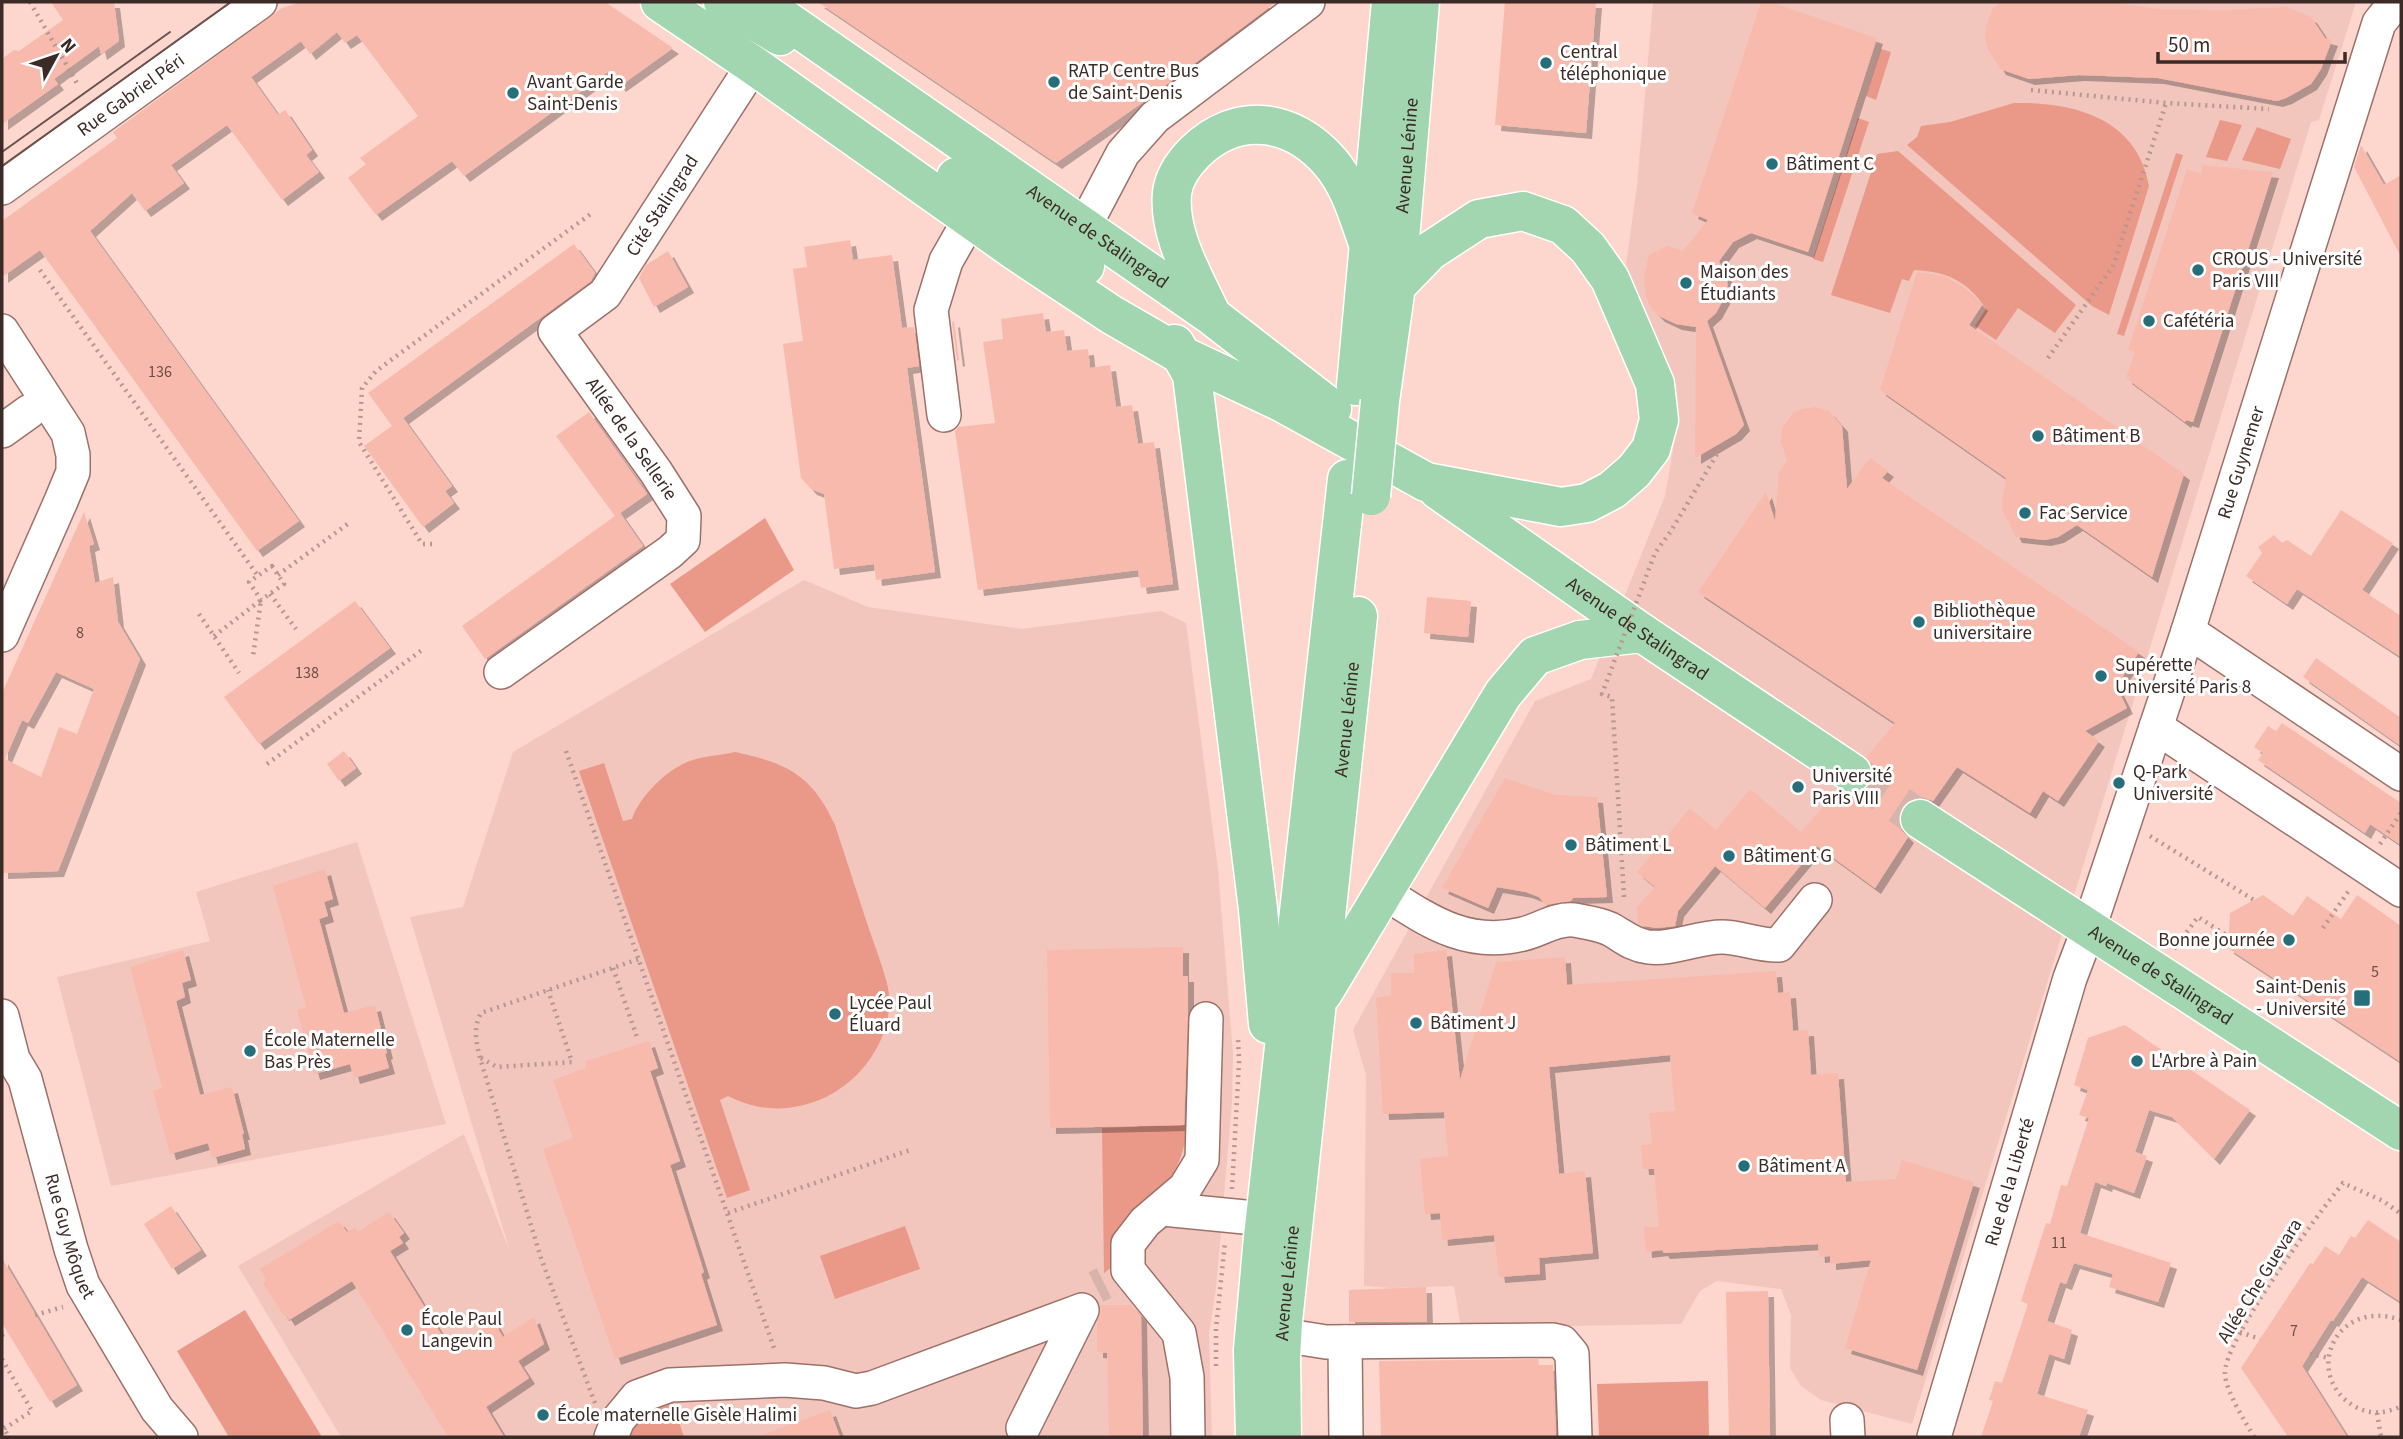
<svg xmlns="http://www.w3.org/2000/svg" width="2403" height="1439" font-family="'Source Sans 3',sans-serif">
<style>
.built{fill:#f2c6bd}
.green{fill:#ea9888}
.building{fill:#f8baad;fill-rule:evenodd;filter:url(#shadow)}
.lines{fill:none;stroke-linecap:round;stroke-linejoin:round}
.minor-tunnel{stroke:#d6b4ac;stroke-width:33;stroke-dasharray:33 17;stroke-linecap:butt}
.major-tunnel{stroke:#d6b4ac;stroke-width:38;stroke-dasharray:38 19;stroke-linecap:butt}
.minor-casing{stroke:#9d7169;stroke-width:36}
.major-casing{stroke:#fff;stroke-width:41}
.path{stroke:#b69791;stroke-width:4.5;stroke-dasharray:2 5;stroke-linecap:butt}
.minor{stroke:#fff;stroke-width:33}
.major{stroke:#a1d6b0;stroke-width:38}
.tram{stroke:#69524d;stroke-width:2}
.major-bridge-casing{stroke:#fff;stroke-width:41;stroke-linecap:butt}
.path-bridge{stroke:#b69791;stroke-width:4.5;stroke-dasharray:2 5;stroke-linecap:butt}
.major-bridge{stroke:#a1d6b0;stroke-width:38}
.poi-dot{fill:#266e7a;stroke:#fff;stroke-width:2.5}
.labels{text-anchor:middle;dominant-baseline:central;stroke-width:6;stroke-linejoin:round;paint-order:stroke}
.number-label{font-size:16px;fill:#6b4e48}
.poi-label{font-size:19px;fill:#3c2a26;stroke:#fff;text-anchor:start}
.street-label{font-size:19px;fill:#3c2a26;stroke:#fff}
</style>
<defs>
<filter id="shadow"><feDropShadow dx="6" dy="6" stdDeviation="0" flood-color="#0004"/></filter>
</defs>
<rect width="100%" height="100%" fill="#fdd6ce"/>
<g class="built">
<polygon points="1653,2 2356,2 2319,120 2311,122 1912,1424 1821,1400 1801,1386 1790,1368 1791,1315 1781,1289 1717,1281 1700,1291 1681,1324 1461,1328 1454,1286 1391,1288 1364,1286 1366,1075 1353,1030 1535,701 1591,679 1665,496 1678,420 1663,358 1625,272 1637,186"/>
<polygon points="804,580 868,607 1022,629 1161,611 1186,623 1218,870 1233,1053 1232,1103 1216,1288 1209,1334 1212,1437 341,1437 238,1266 464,1134 510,1252 410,917 463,907 513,752"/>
<polygon points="357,842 446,1124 111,1186 57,977 210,941 196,892"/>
</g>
<g class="green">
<polygon points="1881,49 1891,52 1876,100 1866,96"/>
<path d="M2014 103C2074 102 2137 118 2149 186L2109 315 2092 306 1907 145 1917 137 1921 126 1950 122Z"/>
<polygon points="1858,118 1869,122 1823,262 1813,259"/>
<polygon points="2220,120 2242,125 2227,161 2206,157"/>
<polygon points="2257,127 2291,139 2280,169 2242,160"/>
<path d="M1898 151 2076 305 2055 333 2018 308 1996 340 1975 326 1986 309C1967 280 1947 272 1914 270L1909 281 1902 279 1890 313 1831 295 1877 154Z"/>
<polygon points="2176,153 2183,155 2124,336 2117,334"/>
<polygon points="765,518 794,570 705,632 670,584"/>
<path d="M735 752C787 763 812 775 835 825 845 856 855 886 865 917 872 939 881 961 887 983 898 1029 866 1078 826 1097 793 1112 761 1113 728 1096L720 1100 750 1190 727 1198 579 771 604 763 623 821 632 819C640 795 671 765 696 759 708 756 722 755 735 752Z"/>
<path d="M1186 1125C1189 1170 1137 1230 1112 1267L1104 1273 1102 1128Z"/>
<polygon points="905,1226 920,1269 835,1299 820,1256"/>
<polygon points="245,1310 322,1437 229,1437 177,1351"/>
<polygon points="1708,1381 1709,1437 1599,1437 1597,1384"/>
<polygon points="673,1403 684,1437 624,1437 640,1415"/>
</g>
<g class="building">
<polygon points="51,2 114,2 119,41 101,54 99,46 54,79 58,84 2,124 2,59 14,50 19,51 63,20"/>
<polygon points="301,2 605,2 673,48 620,86 609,71 464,176 452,161 376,215 348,178 366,164 360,158 418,116 357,35 345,43 337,32 310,54 301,41 251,77 278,115 285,110 312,150 306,155 319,172 282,200 227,125 171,165 184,183 145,211 132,193 90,231 299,521 257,551 40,250 2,277 2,221 117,138 113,132 282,8"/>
<polygon points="818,2 1276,2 1143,102 1056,163"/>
<polygon points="1505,2 1596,2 1586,133 1495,125"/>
<polygon points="1761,2 1770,2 1877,38 1808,252 1751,233 1733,242 1719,261 1727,279 1728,291 1716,313 1707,321 1744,425 1736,434 1695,458 1696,327 1676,324 1659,316 1651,308 1646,297 1644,277 1649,255 1668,246 1683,251 1708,220 1692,213"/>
<polygon points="2001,2 2107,2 2159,9 2224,10 2286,7 2311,17 2325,38 2332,40 2321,69 2311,84 2286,98 2277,101 2158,78 2079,75 2029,79 2000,69 1988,49 1985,37 1986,26 1993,8"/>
<polygon points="2361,145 2384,185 2401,175 2401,257 2354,167"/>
<polygon points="2202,165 2273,172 2193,422 2186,420 2185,422 2126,378 2135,352 2128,350 2187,169 2201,174"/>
<polygon points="850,240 853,260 892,255 902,328 914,327 919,366 907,368 935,572 876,580 874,564 834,569 824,494 811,489 801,478 783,344 803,341 793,269 807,267 804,247"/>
<polygon points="574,244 595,273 591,281 392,426 368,393"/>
<polygon points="668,251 688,287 654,307 639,278 646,265"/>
<polygon points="1917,272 1944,276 1965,288 1982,305 1969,325 2184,474 2152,577 2077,525 2058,537 2045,540 2016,537 2003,511 2002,501 2006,478 1880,390"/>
<polygon points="1043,313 1046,332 1064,330 1067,351 1088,349 1090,368 1110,365 1116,407 1132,405 1138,444 1154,442 1173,584 1141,588 1138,570 978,590 955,431 958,427 995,423 983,342 1003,339 1001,319"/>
<polygon points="954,321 959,360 957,361 952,322"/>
<polygon points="1816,407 1829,411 1842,426 1847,489 1870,458 1888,471 1882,478 2139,652 2116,686 2127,708 2085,731 2099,741 2058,801 2043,791 2030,813 1957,767 1933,801 1922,797 1909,800 1901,808 1898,819 1901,830 1908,837 1875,888 1817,846 1765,908 1715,866 1678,911 1675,926 1657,928 1644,926 1638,924 1637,907 1655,887 1637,872 1690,808 1716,830 1750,789 1801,832 1838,790 1851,795 1861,793 1870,786 1874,774 1872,764 1866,757 1895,723 1698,592 1766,492 1775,521 1779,473 1787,460 1781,442 1782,428 1793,413 1801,409"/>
<polygon points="589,412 647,494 620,513 643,546 485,659 462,626 615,516 556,436"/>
<polygon points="403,418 452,486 445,491 454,503 423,527 364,446"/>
<polygon points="2341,510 2393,543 2362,590 2401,616 2401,657 2297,589 2287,604 2246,576 2262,553 2258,547 2274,535 2282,543 2287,540 2311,556"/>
<path d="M84 512 94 544 89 546 95 583 113 577 118 622 140 659 58 871 2 873V693ZM56 672 94 689 77 734 59 727 41 777 5 759 22 720 28 723Z"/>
<polygon points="1427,597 1471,601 1468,637 1424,633"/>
<polygon points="355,601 390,648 259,744 224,697"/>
<polygon points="2316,658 2401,718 2401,746 2303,677"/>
<polygon points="2282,723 2401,803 2401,845 2370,824 2365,833 2258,760 2263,753 2254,747 2268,726 2276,731"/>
<polygon points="344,751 356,768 339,781 327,764"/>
<polygon points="1505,778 1556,795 1597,797 1607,897 1573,898 1571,901 1546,905 1539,897 1526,892 1497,887 1488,908 1442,888"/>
<polygon points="325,869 333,899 324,902 328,916 319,919 344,1013 375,1005 387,1053 385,1054 389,1068 354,1078 350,1064 314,1074 297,1010 306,1007 273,886"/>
<polygon points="2263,895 2293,916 2307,896 2341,919 2357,895 2401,926 2401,1062 2228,948 2230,913"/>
<polygon points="1183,947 1183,976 1188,976 1188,1014 1184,1125 1050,1128 1047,950"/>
<polygon points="183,950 191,980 182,983 185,997 176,1001 200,1095 232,1087 244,1134 242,1134 245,1149 212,1158 208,1143 170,1154 153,1091 162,1088 130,967"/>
<polygon points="1446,950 1460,1080 1496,962 1565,957 1567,985 1776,971 1778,993 1790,992 1793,1031 1808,1030 1811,1075 1838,1073 1846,1182 1896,1179 1902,1160 1974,1182 1917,1370 1845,1348 1871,1260 1830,1264 1830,1256 1819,1257 1818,1244 1664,1253 1662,1250 1646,1252 1644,1227 1659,1227 1654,1169 1643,1169 1641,1145 1652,1144 1649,1113 1675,1111 1670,1055 1549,1067 1559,1174 1585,1171 1593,1253 1539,1258 1540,1274 1499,1277 1494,1235 1442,1240 1440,1213 1425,1214 1420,1159 1448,1156 1444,1112 1383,1114 1376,998 1391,995 1391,973 1414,973 1414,954"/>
<polygon points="2125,1025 2250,1110 2214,1159 2172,1117 2149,1110 2135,1152 2147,1156 2134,1193 2107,1183 2106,1186 2095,1182 2080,1233 2171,1263 2158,1302 2109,1287 2113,1274 2074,1263 2066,1284 2060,1282 2047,1321 2072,1330 2064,1359 2049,1354 2037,1394 2088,1410 2079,1437 1981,1437 1993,1401 1989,1400 1995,1381 2002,1383 2028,1304 2021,1301 2046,1223 2050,1224 2061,1185 2067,1186 2089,1118 2079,1115 2088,1090 2074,1085 2088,1038"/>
<polygon points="649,1041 658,1068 650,1071 680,1161 670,1165 704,1272 701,1274 717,1325 615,1359 543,1149 573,1138 553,1080 586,1068 586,1061"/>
<polygon points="171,1206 201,1250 172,1269 144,1224"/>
<polygon points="389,1212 404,1233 399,1237 403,1243 390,1251 451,1350 494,1322 503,1337 534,1317 544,1344 518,1361 529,1378 486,1407 504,1437 448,1437 352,1281 289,1320 285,1314 283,1315 263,1283 266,1280 260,1269 339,1221 347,1232 355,1227 358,1232"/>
<polygon points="2368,1220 2401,1242 2401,1302 2362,1277 2333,1321 2331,1320 2302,1366 2347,1437 2288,1437 2241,1368 2310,1263 2313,1264 2325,1246 2339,1255 2351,1236 2355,1238"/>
<polygon points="2,1258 77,1385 50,1402 2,1323"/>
<polygon points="1426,1287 1427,1322 1349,1322 1349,1290"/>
<polygon points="1768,1291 1770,1437 1729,1437 1726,1292"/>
<polygon points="1100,1305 1131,1305 1141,1316 1143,1437 1109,1437 1107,1353 1097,1352 1097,1324 1101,1310"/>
<polygon points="1538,1359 1539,1365 1553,1365 1556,1437 1381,1437 1379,1361"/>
<polygon points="830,1410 840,1437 763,1437 762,1435"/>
</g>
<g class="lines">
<polyline class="minor-tunnel" points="1096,1287 1104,1283"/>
<polyline class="major-tunnel" points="1852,773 1920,819"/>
<g class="minor-casing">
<g id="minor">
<path id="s1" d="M2 188 260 2"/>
<polyline points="1084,227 1123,153 1155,117 1308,2"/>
<polyline points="2,331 68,433 73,455 73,472 61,501 2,635"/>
<polyline points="944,415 931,310 946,261 970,219"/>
<polyline points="2,431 30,411"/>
<polyline points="2188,631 2401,774"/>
<path id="s2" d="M501 672 670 552 683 540 684 516 656 472 555 331 605 294 753 65"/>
<polyline points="2156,727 2401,890"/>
<path d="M1385 893C1429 921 1467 948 1523 934 1540 930 1556 918 1574 920 1585 922 1599 924 1610 929 1623 936 1632 945 1648 947 1673 950 1697 937 1722 937 1741 937 1759 946 1779 945L1815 900"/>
<path id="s3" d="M2 1016 13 1059 25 1079 71 1249 83 1285 157 1409 181 1437"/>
<polyline points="1163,1209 1265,1219"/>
<polyline points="1282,1335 1326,1342 1553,1340 1562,1342 1572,1354 1575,1437"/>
<polyline points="1345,1342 1346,1437"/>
<polyline points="1847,1420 1848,1437"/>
<polyline points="611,1437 618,1420 637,1397 670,1385 785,1380 824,1383 856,1391 872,1388 1082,1310 1023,1428"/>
<polyline points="1188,1437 1187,1377 1179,1333 1128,1270 1128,1244 1145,1222 1185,1188 1202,1160 1206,1019"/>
<path id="s4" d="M1934 1437 2070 978 2089 928 2188 631 2379 23 2396 2"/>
</g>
</g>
<g class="major-casing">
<g id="major">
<polyline points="660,2 753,65 1017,252 1112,315 1183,356 1283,403 1426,482 1561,507 1587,503 1612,490 1634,471 1651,449 1659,420 1655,384 1610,279 1588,248 1563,225 1523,211 1479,219 1430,251 1396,286"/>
<polyline points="723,2 780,36"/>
<path id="s5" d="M760 2 1212 316 1332 409"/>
<polyline points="956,177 1085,266"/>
<path d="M1211 314C1194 277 1168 235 1172 193 1174 177 1183 164 1195 152 1237 111 1292 118 1330 162 1351 186 1359 219 1370 249"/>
<polyline points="1175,344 1192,375 1258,909 1268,1024"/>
<polyline points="1356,386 1391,2"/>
<path id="s6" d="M1380 401 1396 286 1420 2"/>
<path id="s7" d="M1438 490 1642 633 1852 773"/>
<path id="s8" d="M1920 819 2401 1131"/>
<polyline points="1323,993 1503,694 1535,656 1580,640 1642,633"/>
<polyline points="1255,1437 1253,1350 1263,1237 1347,479"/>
<path id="s9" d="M1282 1437 1281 1358 1283 1321 1358 616"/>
</g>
</g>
<g class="path">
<polyline points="30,2 78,85"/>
<polyline points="2031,90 2166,103 2269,109"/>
<polyline points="40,270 258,576"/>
<polyline points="2048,358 2113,266 2166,103"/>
<polyline points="432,544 422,544 359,442 362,388 376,371 592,213"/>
<polygon points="272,566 284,584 261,600 249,582"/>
<polyline points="278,575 349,523"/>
<polyline points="270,594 296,629"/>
<polyline points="199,614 239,673"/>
<polyline points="214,636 261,600 253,656"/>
<polyline points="566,751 775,1351"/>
<polyline points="267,764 422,650"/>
<polyline points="2150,836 2254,900"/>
<polyline points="2380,844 2401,813"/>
<polyline points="2323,928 2350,889"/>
<polyline points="2174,949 2198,917 2229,937"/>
<polyline points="613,968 638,1040"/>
<polyline points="481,1058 497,1067 572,1062 548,990"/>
<polyline points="1232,1189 1239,1063 1238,1037"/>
<polyline points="728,1213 913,1149"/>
<polyline points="35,1315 63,1307"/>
<path d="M2401 1320C2335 1297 2302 1375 2354 1406 2369 1415 2386 1414 2401 1406"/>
<polyline points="2240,1332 2260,1339"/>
<polyline points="2,1335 7,1332"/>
<polyline points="2310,1354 2329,1358"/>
<polyline points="2,1359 32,1411 2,1430"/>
<polyline points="1216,1366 1216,1329 1225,1242"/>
<path d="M595 1403 541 1258 480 1058C476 1042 473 1028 481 1013L639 959"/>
<polyline points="2377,1413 2381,1437"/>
<polyline points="2,1426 9,1437"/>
<path d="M2254 1437C2245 1421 2226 1392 2225 1374 2223 1341 2319 1213 2343 1183L2383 1201 2401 1214"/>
</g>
<use href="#minor" class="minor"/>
<use href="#major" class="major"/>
<g class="tram">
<polyline points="2,152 170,32"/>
<polyline points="2,166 231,2"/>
</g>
<g class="major-bridge-casing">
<polyline id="major-bridge" points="1371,496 1380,401"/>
</g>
<polyline class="path-bridge" points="1624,897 1612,697 1602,694 1655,553 1671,531 1720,449"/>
<use href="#major-bridge" class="major-bridge"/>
</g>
<g class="poi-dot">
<circle cx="1546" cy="63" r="7"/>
<circle cx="1054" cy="82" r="7"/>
<circle cx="513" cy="93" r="7"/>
<circle cx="1772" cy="164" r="7"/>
<circle cx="2198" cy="270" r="7"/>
<circle cx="1686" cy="283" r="7"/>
<circle cx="2149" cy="321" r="7"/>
<circle cx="2038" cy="436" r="7"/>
<circle cx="2025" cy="513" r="7"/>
<circle cx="1919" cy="622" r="7"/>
<circle cx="2101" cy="676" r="7"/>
<circle cx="2119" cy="783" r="7"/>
<circle cx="1798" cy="787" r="7"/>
<circle cx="1571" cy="845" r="7"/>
<circle cx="1729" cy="856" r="7"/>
<circle cx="2289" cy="940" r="7"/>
<rect x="2353" y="989" width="18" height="18" rx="3.5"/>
<circle cx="835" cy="1014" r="7"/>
<circle cx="1416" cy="1023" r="7"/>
<circle cx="250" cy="1051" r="7"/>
<circle cx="2137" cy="1061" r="7"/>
<circle cx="1744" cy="1166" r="7"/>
<circle cx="407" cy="1330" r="7"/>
<circle cx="543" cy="1415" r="7"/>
</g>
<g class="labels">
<g class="number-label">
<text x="160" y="372">136</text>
<text x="80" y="633">8</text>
<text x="307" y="673">138</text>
<text x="2375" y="972">5</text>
<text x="2059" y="1243">11</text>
<text x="2294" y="1331">7</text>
</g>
<g class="poi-label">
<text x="1560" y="52">Central<tspan x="1560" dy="22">téléphonique</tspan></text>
<text x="1068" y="71">RATP Centre Bus<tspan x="1068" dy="22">de Saint-Denis</tspan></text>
<text x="527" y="82">Avant Garde<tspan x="527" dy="22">Saint-Denis</tspan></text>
<text x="1786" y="164">Bâtiment C</text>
<text x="2212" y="259">CROUS - Université<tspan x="2212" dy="22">Paris VIII</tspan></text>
<text x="1700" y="272">Maison des<tspan x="1700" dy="22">Étudiants</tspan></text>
<text x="2163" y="321">Cafétéria</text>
<text x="2052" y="436">Bâtiment B</text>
<text x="2039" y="513">Fac Service</text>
<text x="1933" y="611">Bibliothèque<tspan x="1933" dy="22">universitaire</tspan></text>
<text x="2115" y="665">Supérette<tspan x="2115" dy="22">Université Paris 8</tspan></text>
<text x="2133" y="772">Q-Park<tspan x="2133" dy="22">Université</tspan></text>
<text x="1812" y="776">Université<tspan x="1812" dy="22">Paris VIII</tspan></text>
<text x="1585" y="845">Bâtiment L</text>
<text x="1743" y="856">Bâtiment G</text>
<text x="2275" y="940" text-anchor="end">Bonne journée</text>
<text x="2346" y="987" text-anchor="end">Saint-Denis<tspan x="2346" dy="22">- Université</tspan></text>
<text x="849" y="1003">Lycée Paul<tspan x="849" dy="22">Éluard</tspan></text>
<text x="1430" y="1023">Bâtiment J</text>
<text x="264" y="1040">École Maternelle<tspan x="264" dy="22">Bas Près</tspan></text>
<text x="2151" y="1061">L'Arbre à Pain</text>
<text x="1758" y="1166">Bâtiment A</text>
<text x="421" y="1319">École Paul<tspan x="421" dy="22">Langevin</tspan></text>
<text x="557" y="1415">École maternelle Gisèle Halimi</text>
</g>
<g class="street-label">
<text stroke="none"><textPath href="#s1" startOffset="159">Rue Gabriel Péri</textPath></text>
<text stroke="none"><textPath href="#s6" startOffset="247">Avenue Lénine</textPath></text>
<text stroke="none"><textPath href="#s2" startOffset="642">Cité Stalingrad</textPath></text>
<text stroke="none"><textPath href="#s5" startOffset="411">Avenue de Stalingrad</textPath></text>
<text transform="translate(631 439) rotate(55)">Allée de la Sellerie</text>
<text stroke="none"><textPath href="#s4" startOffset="1022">Rue Guynemer</textPath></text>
<text stroke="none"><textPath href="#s7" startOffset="243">Avenue de Stalingrad</textPath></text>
<text stroke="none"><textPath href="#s9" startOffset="721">Avenue Lénine</textPath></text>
<text stroke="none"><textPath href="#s8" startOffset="287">Avenue de Stalingrad</textPath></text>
<text stroke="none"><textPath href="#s4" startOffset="266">Rue de la Liberté</textPath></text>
<text stroke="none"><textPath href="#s3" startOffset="231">Rue Guy Môquet</textPath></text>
<text transform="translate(2260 1281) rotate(-58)">Allée Che Guevara</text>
<text stroke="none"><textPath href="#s9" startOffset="154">Avenue Lénine</textPath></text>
</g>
</g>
<rect width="2403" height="1439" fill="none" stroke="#3c2a26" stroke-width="7"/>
<g transform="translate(56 56) rotate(50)" stroke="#ffffff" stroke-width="5" paint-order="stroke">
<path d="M0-5L12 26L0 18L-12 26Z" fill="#3c2a26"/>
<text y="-10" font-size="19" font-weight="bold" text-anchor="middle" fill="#3c2a26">N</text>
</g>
<path d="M2158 52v10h187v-10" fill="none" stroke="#3c2a26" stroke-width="3.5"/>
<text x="2168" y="52" font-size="21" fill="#3c2a26" stroke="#ffffff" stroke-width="5" paint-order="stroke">50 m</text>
</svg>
